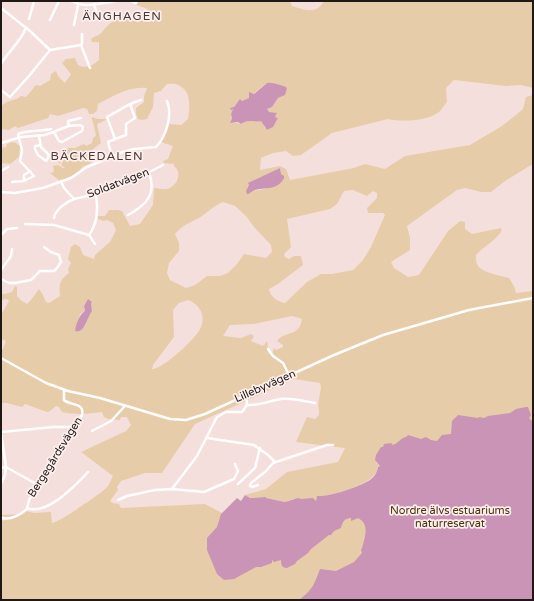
<svg xmlns="http://www.w3.org/2000/svg" width="534" height="601" font-family="'Varela Round',sans-serif">
<style>
.green{fill:#e7ccaa;fill-rule:evenodd}
.water{fill:#ca94b6}
.lines{fill:none;stroke-linecap:round;stroke-linejoin:round}
.minor{stroke:#fff;stroke-width:2.5}
.labels{text-anchor:middle;dominant-baseline:central;stroke-width:3.5;stroke-linejoin:round;paint-order:stroke}
.street-label{font-size:11px;fill:#201817;stroke:#fcefed}
.park-label{font-size:11px;fill:#4c3208;stroke:#fcefed}
.neighbourhood-label{font-size:12px;letter-spacing:1px;fill:#493836;stroke:#fcefed}
</style>
<rect width="100%" height="100%" fill="#f5dfdc"/>
<g class="green">
<path d="M139 1H290L292 6C299 8 310 13 318 8 320 7 323 3 324 1H533V88L521 85 506 86 454 80 446 88 447 102C444 105 441 112 436 114 425 121 401 122 388 119L332 133 301 155 293 156 286 151 273 153 261 158 260 170 280 166 286 169 290 180 354 168 365 164 385 169 405 156 470 145 502 126 517 114 523 109 526 97 533 95V165H531L505 181 491 192H481L465 188 457 190 407 226 410 238V250L391 262 394 268 408 277 419 275 448 231 460 221 465 222V229L472 234 501 228 502 230C497 240 484 246 476 255 476 259 476 264 479 267 484 273 502 276 509 278L514 286 516 293 533 291V600H1V521L6 520 1 515 22 514 26 511 34 513 51 512 52 523C58 523 102 493 107 487 110 484 111 479 113 476L81 452 126 431 131 425 127 417H121L120 420 108 419 104 417 102 412C89 414 74 415 62 412L59 407 56 406 50 411 47 412 25 404 22 407 7 403H1V349H3L6 341 1 339V315L9 301 7 299 1 300V294H5L12 292 15 286 17 287V296L22 301 27 304 31 300 39 289 42 293 46 302 49 303 60 296C59 285 59 280 69 273L68 269 71 263 68 259 71 247 75 244 80 247 83 255 94 259 95 255 110 242 116 230 113 223 107 220 104 221 98 219V216H105L109 210H118L122 211 130 226 140 224 153 205 154 188C158 188 164 190 167 189 177 186 183 173 174 166V164L164 163 163 161 168 159 173 146 161 142 168 124 181 125 188 119C190 107 191 92 180 86 176 83 171 84 167 84L161 91 154 93 153 107 147 119 142 120 138 119 136 114V108L144 102V96L147 88C129 86 113 96 98 104L97 111 93 114H89L87 109 83 108 58 116 50 114 48 118 18 128 15 126 9 130 1 129V106C9 99 16 101 21 96L26 97 36 85 40 86 50 80 51 74 56 71 58 76 65 83 71 74 62 63 66 59 75 58 78 65C86 69 92 66 99 60V42H92L91 39C94 36 96 37 100 34 102 33 104 29 106 27 118 16 124 17 139 19L148 9 136 5ZM272 83 285 87 287 89 285 95 278 98 272 107 267 109 269 112 277 114 275 117 278 118C275 123 273 126 268 130L264 127V125L261 121C255 123 250 118 241 124 237 122 234 124 230 122L232 117 231 114 233 110 232 108 235 106 240 99 242 101 249 98 250 96 249 93 253 94 265 84ZM280 168 281 175 265 189 253 191 251 193 249 185 251 182H253ZM353 190 367 196 373 191 377 193V198L367 208 368 213H383L385 215 371 247 363 260 353 270 332 274H321L307 282 285 303C279 302 270 297 269 289L278 284 303 265 301 256H294L289 259 285 257 284 254 291 247 287 219 330 209 337 204 344 191ZM223 202 235 206 246 216 254 227 271 245 272 252 266 258 244 254 237 264 228 273 220 276H207L195 285 186 288 170 280 167 273 169 263 179 251V243L175 234C183 225 189 223 199 218 207 213 213 206 223 202ZM88 299 91 303 92 311 89 315 85 326 75 331 80 314 85 311 84 306ZM188 300C199 304 206 315 201 327 198 337 162 370 152 369L153 365 174 337 173 310 179 303ZM292 316 302 319C299 338 285 330 277 341L283 345V347L276 350 274 348 272 353 269 354C266 349 269 346 267 341L263 346 251 341 254 336 251 334 241 338 223 336 230 325 254 324ZM294 379 320 383 321 387 318 405 319 410V415L315 419 307 417 296 442 345 448 338 462 287 472 266 489 245 495 250 498 265 497 266 498 285 502 293 499 316 501 317 497C328 497 363 486 371 478 375 475 377 472 378 467L380 466 376 462 391 458 358 496 231 519 220 512 205 504 121 508 119 504 113 503 110 501 118 490 117 487 121 481 145 473H162L195 424Z"/>
<path d="M92 117 98 119H106V120L97 124 101 143 92 150C98 158 92 165 83 166 78 175 69 177 60 181L50 173 54 172 53 166 58 165 63 168H65L61 165 64 160 59 164 58 157 64 156 68 148H75L84 144 86 146 92 143 93 138 96 136 93 122 92 120Z"/>
<polygon points="12,142 16,143 20,146 19,157 10,164 1,163 1,148 6,147 7,144"/>
</g>
<g class="water">
<path d="M267 83C273 82 280 85 286 87L287 89 285 95 278 98 272 107 267 109 269 112 277 113 275 117 278 118 273 127 267 130 261 121C256 123 250 118 241 124L238 122 230 123 232 118 231 114 233 109 231 110 230 108 234 107 240 99 242 101 249 98V92L254 94Z"/>
<path d="M280 168 281 174 284 176V178C277 192 263 186 253 191 251 192 249 194 247 194L246 191 249 185 248 183Z"/>
<path d="M88 299 92 302 91 303 92 311C87 317 85 334 75 331 76 324 79 315 85 311L84 306Z"/>
<path d="M526 407H528L531 415 529 418 533 422V600H299C313 589 314 585 320 569L336 571 354 562 362 553 361 550 362 548C365 537 370 524 358 518L351 521V518C345 518 342 522 341 528L334 531 331 535H329L311 549 308 553 297 561 295 564 287 568C282 568 281 565 281 560L274 562 272 560V563L261 567H256L234 579 224 580 217 574 207 550V538L217 527 221 514 237 498 241 501 245 495 250 498 266 497V498L285 502 298 498 301 499 313 498 316 501 317 496C329 497 359 487 370 480 374 477 377 473 378 467L380 466 375 460 376 455 381 447H383L384 444 391 443 393 445C399 443 400 438 406 437L408 435 421 439 426 437 431 440 437 441 442 435 451 434 452 421 458 415 478 418 479 417 484 418 488 416 510 413 516 409Z"/>
</g>
<g class="lines">
<g class="minor">
<path d="M71 1C86 9 100 3 116 1"/>
<polyline points="131,1 136,3"/>
<polyline points="94,5 99,19"/>
<polyline points="1,8 30,31 50,50 81,45 90,68"/>
<polyline points="29,19 34,1"/>
<polyline points="50,20 59,1"/>
<polyline points="74,25 78,5"/>
<polyline points="81,45 82,44 82,34"/>
<path d="M1 64C8 52 21 41 26 28"/>
<polyline points="1,90 10,97 29,76 50,50"/>
<polyline points="69,126 68,121 81,118"/>
<polyline points="39,136 41,147 49,155 48,158 46,161 38,155 35,149 35,146 41,145"/>
<polyline points="115,139 126,135 126,124 135,118 130,104"/>
<polyline points="1,143 21,137 45,135 69,126 80,125 83,127 82,131 62,142 59,141 54,132"/>
<path d="M112 156 108 142 115 139 107 117C120 110 127 104 141 100"/>
<polyline points="1,171 8,167"/>
<polyline points="24,181 24,175 30,171"/>
<polyline points="61,181 64,188 74,199 96,194 110,185 136,179 163,165"/>
<path d="M12 182 24 181 34 176 20 161 22 150 18 134C22 131 43 131 51 129"/>
<path d="M1 192 15 193 43 188 71 178 87 167 123 152 134 149 156 147C166 137 173 115 167 101"/>
<path d="M128 215C146 205 157 195 149 172"/>
<path d="M54 218C55 210 66 202 74 199"/>
<path d="M25 224 54 225 89 235C98 222 98 209 96 194"/>
<polyline points="1,235 7,229 17,228"/>
<polyline points="89,235 95,244"/>
<polyline points="1,270 11,256 12,249"/>
<polyline points="1,279 9,283 15,283 31,280 40,271 54,271 57,268 61,262 59,255 51,252 44,247"/>
<polyline points="268,349 273,356 283,363 289,375"/>
<polyline points="1,358 46,383 68,391 100,398 170,419 186,420 205,414 334,355 383,335 469,310 533,298"/>
<path d="M247 405C259 406 269 401 281 399 292 398 304 401 315 403"/>
<polyline points="92,431 111,421 125,406"/>
<polyline points="207,438 254,445 268,455 275,462"/>
<polyline points="1,468 6,467 5,475 1,484"/>
<polyline points="238,484 255,468 260,448"/>
<polyline points="38,485 6,467 1,432 54,427 75,427"/>
<polyline points="258,485 252,487 250,486 251,483 266,471 273,463 327,445 333,445"/>
<polyline points="172,489 197,456 217,417 226,412 242,412 247,405 246,395"/>
<polyline points="118,500 127,496 155,490 172,489 204,492 234,479 238,471 235,464"/>
<path d="M27 508C47 516 76 485 88 472"/>
<path d="M2 518C11 520 20 515 27 509L29 500 82 415C85 402 70 406 64 400V390"/>
</g>
</g>
<g class="labels">
<g class="street-label">
<text transform="translate(118 183) rotate(-21)">Soldatvägen</text>
<text transform="translate(265 386) rotate(-24)">Lillebyvägen</text>
<text transform="translate(55 457) rotate(-58)">Bergegårdsvägen</text>
</g>
<g class="park-label">
<text x="450" y="510">Nordre älvs estuariums<tspan x="450" dy="13">naturreservat</tspan></text>
</g>
<g class="neighbourhood-label">
<text x="122" y="16">ÄNGHAGEN</text>
<text x="97" y="156">BÄCKEDALEN</text>
</g>
</g>
<rect width="534" height="601" fill="none" stroke="#201817" stroke-width="4"/>
</svg>
